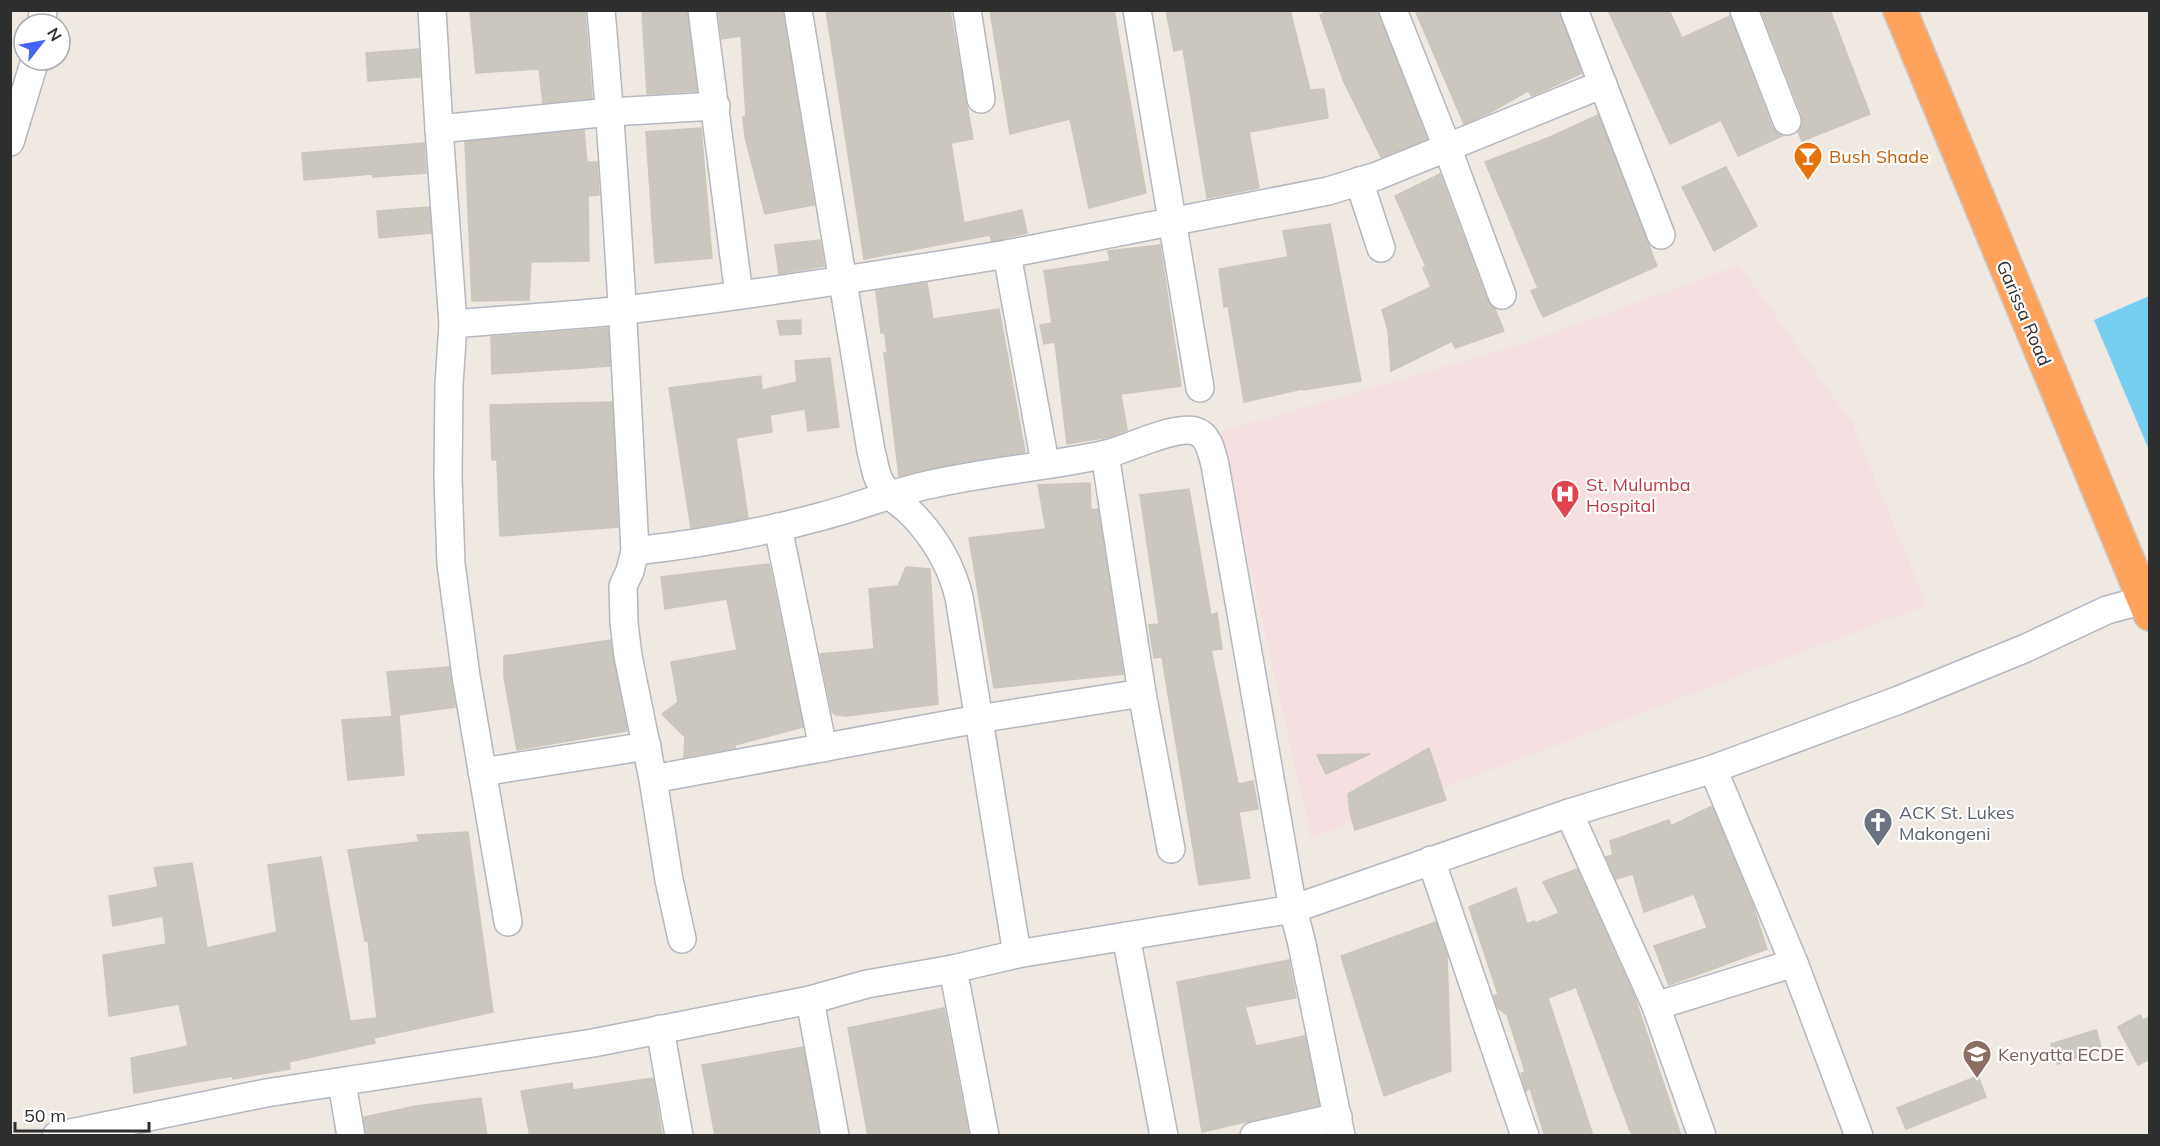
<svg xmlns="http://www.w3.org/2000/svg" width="2160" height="1146" font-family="Mulish,sans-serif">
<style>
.medical{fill:#f5dfe0}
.water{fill:#75cff0}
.building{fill:#cbc7bf;stroke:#cbc5ba;stroke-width:1.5}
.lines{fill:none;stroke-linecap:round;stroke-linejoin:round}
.minor-casing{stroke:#b4b7c1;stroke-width:30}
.highway-casing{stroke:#c9c9c9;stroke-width:36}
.minor{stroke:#fff;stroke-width:27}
.highway{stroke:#ffa35c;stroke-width:33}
.labels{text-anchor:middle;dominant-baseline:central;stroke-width:4.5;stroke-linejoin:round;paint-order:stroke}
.food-label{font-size:18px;fill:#c56008;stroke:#fff;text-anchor:start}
.street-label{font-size:18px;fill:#2e2e2e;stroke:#fff}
.health-label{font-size:18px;fill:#be3a42;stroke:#fff;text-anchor:start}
.worship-label{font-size:18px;fill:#5b616d;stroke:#fff;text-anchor:start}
.education-label{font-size:18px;fill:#785e54;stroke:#fff;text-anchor:start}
</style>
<rect width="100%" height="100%" fill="#efe9e1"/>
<polygon class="medical" points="1739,265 1852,423 1927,605 1311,838 1220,432 1526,343"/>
<polygon class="water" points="2149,296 2149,450 2094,320"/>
<g class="building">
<polygon points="470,10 585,10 592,98 543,103 539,69 476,73"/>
<polygon points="642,10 687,10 697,91 647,94"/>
<polygon points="718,10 783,10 814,205 765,214 745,137 743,117 746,117 741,36 722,39"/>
<polygon points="826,10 950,10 973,139 951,143 964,223 1022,210 1027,233 992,241 990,235 864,259"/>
<polygon points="990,10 1114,10 1146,193 1089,208 1070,119 1010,134"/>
<polygon points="1166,10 1290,10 1310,90 1324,89 1328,118 1249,132 1259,188 1207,198 1183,49 1174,51"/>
<polygon points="1328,10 1378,10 1427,139 1381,157 1344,82 1320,15"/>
<polygon points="1415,10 1559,10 1582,73 1532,96 1528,91 1489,113 1464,124"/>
<polygon points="1608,10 1669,10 1682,38 1730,16 1772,127 1777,133 1782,136 1738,156 1721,120 1670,144"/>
<polygon points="1761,10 1830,10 1870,114 1802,141 1798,132 1802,124 1802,115"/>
<polygon points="419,49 420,77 368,81 366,53"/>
<polygon points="1598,115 1657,266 1543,317 1531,291 1538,288 1485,162 1550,137"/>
<polygon points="701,128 712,258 655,263 646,132"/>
<polygon points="584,130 587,162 597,162 599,195 588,196 589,261 531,262 529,300 472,301 465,142"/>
<polygon points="424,143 426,173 373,177 372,174 304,180 302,153"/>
<polygon points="1726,167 1757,226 1714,251 1682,187"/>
<polygon points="1440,174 1487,300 1495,309 1504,331 1455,348 1452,341 1391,371 1388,330 1382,310 1431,287 1423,268 1426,267 1395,196"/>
<polygon points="429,207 431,233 379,238 377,211"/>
<polygon points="1330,224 1361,381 1303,390 1302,389 1244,402 1228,306 1224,307 1219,269 1288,257 1283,231"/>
<polygon points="820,240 824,266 779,274 775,245"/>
<polygon points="1160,245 1181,386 1121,394 1127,430 1109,437 1067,444 1055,342 1044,344 1040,325 1052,323 1044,271 1110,261 1108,251"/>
<polygon points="927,283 933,319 999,309 1025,452 943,466 899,476 884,353 887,353 885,333 881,333 876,291"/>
<polygon points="801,320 801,334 780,335 777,321"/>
<polygon points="608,328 610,366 492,374 491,337"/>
<polygon points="830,358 839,427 808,431 805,409 770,415 772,432 736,438 748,518 691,528 669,388 761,376 762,390 797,382 795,361"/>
<polygon points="612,402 618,527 500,536 497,460 492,460 490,405"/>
<polygon points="1090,483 1091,510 1098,509 1123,674 994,688 969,538 1046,529 1038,485"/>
<polygon points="1189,489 1211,615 1217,613 1222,649 1211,650 1238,784 1253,781 1258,809 1239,812 1250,878 1199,885 1162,657 1154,658 1149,625 1159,624 1140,495"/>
<polygon points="769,564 803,727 735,745 735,748 684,757 685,737 662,714 678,702 671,662 737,650 727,599 665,609 661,577"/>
<polygon points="906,567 930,569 938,704 847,716 836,715 832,712 820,654 874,649 869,589 898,586"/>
<polygon points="610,640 627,731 517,750 504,677 504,656"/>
<polygon points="449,667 455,707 392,716 387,672"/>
<polygon points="399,716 404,775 348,780 342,720"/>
<polygon points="1429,748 1446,800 1355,830 1350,813 1348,794"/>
<polygon points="1370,754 1326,774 1317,755"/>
<polygon points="1712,806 1753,906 1767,949 1669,985 1654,946 1707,928 1694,894 1644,912 1633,874 1616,879 1606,857 1613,855 1610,841 1669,820 1671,826"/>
<polygon points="468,832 493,1012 374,1038 375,1043 289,1062 290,1069 233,1079 232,1076 134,1093 131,1058 188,1046 179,1004 109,1016 103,955 166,944 163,916 113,926 109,896 158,887 154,868 192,863 207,948 277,932 268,865 321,857 350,1021 377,1018 368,941 365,941 348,850 419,842 417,835"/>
<polygon points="1577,869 1635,998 1681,1136 1632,1136 1576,987 1548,998 1593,1136 1545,1136 1530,1088 1526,1091 1521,1074 1525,1071 1507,1015 1498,1008 1494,996 1498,994 1469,907 1516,888 1527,924 1534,921 1535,923 1559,913 1543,882"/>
<polygon points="1436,922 1447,956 1451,1071 1384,1096 1341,956"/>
<polygon points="1289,960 1296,998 1245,1007 1256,1046 1305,1036 1319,1105 1202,1132 1177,982"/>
<polygon points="944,1008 969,1136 868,1136 848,1028"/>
<polygon points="2140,1015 2143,1020 2150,1017 2150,1059 2138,1065 2118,1027"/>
<polygon points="2096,1030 2102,1050 2057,1064 2051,1044"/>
<polygon points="803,1047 819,1136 715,1136 702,1065"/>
<polygon points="1978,1076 1986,1097 1906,1129 1897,1108"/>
<polygon points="653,1078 662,1136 530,1136 521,1091 572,1083 573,1090"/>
<polygon points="481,1098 487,1136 366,1136 364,1117 416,1106"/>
</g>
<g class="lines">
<g class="minor-casing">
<g id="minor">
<polyline points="432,10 439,129 453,324 449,385 448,478 451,564 466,676 508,922"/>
<path d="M601 10C617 190 626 371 635 551L630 571 623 586 624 623 628 656 653 779 669 880 682 939"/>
<polyline points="702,10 739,295"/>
<path d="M798 10 871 451C874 461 875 473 880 482 888 496 899 502 910 512 934 536 951 565 959 597L1017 954"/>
<polyline points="967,10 981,99"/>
<polyline points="1137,10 1200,388"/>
<polyline points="1393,10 1447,147 1502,295"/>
<polyline points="1574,10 1661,235"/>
<polyline points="1744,10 1787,121"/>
<polyline points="42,24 43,10"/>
<polyline points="439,129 610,112 716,106"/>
<polyline points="10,142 35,60"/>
<polyline points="1359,181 1381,248"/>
<path d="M453 324C510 319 568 316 625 310 753 295 880 275 1007 254"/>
<polyline points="1105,454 1142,693 1171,849"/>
<polyline points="1045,463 1007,254 1328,191 1377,176 1603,84"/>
<polyline points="778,527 823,748"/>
<path d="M635 551C699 544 761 533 823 516 857 507 889 494 923 486 983 472 1043 467 1103 455 1126 450 1174 425 1195 431 1209 435 1212 453 1215 465L1293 909 1302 944 1341 1136"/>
<polyline points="1713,769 1794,963 1859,1136"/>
<polyline points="482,772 647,746"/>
<polyline points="653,779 978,719 1142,693"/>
<polyline points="1569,813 1656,1006 1794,963"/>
<polyline points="1431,860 1525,1136"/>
<polyline points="1126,936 1164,1136"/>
<polyline points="953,969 985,1136"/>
<polyline points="810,1000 835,1136"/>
<polyline points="1656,1006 1702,1136"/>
<polyline points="660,1029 679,1136"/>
<polyline points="342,1083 351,1136"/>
<polyline points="56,1136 266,1093 593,1043 810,1000 867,984 953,969 1017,954 1293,909 1569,813 1713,769 1899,700 2026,648 2107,610 2144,600"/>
<polyline points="1254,1136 1338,1117"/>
</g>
</g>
<g class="highway-casing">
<polyline id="highway" points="1900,10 2150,614"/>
</g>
<use href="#minor" class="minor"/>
<use href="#highway" class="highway"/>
</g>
<defs>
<g id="bar-pin" transform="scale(1.5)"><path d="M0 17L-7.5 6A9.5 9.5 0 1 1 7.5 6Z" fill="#e8710a" stroke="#fff"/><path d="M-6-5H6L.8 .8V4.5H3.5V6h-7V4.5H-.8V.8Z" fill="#fff"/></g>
<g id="hospital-pin" transform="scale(1.5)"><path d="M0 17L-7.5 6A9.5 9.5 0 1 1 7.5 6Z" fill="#e0444e" stroke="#fff"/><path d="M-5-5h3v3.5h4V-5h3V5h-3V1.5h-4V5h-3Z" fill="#fff"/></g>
<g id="church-pin" transform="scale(1.5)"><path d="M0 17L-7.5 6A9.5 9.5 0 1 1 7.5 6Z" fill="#6b7280" stroke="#fff"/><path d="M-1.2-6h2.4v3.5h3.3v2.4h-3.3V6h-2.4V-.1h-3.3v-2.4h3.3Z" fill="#fff"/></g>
<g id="school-pin" transform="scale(1.5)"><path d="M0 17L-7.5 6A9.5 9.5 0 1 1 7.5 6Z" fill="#8d6e63" stroke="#fff"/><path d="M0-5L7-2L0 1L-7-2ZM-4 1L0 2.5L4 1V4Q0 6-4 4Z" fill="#fff"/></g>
</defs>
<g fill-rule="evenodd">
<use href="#bar-pin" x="1808" y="156"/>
<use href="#hospital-pin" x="1565" y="494"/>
<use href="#church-pin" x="1878" y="822"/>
<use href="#school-pin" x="1977" y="1054"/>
</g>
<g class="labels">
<g class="food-label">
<text x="1829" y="156">Bush Shade</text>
</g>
<g class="street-label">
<text transform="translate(2024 313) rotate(67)">Garissa Road</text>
</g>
<g class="health-label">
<text x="1586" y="484">St. Mulumba<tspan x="1586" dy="21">Hospital</tspan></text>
</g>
<g class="worship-label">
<text x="1899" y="812">ACK St. Lukes<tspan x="1899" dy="21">Makongeni</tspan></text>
</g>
<g class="education-label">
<text x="1998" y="1054">Kenyatta ECDE</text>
</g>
</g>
<rect width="2160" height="1146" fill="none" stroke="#2e2e2e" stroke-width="24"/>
<g transform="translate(42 42) rotate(59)"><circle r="28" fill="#ffffff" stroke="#ababab" stroke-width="1.5"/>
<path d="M0-4.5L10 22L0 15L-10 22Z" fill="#4264fb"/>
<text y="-9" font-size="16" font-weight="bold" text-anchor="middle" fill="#2e2e2e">N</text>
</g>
<path d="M15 1122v9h134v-9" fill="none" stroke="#2e2e2e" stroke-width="3"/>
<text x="24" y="1122" font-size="18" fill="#2e2e2e" stroke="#ffffff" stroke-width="4.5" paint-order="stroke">50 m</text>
</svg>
